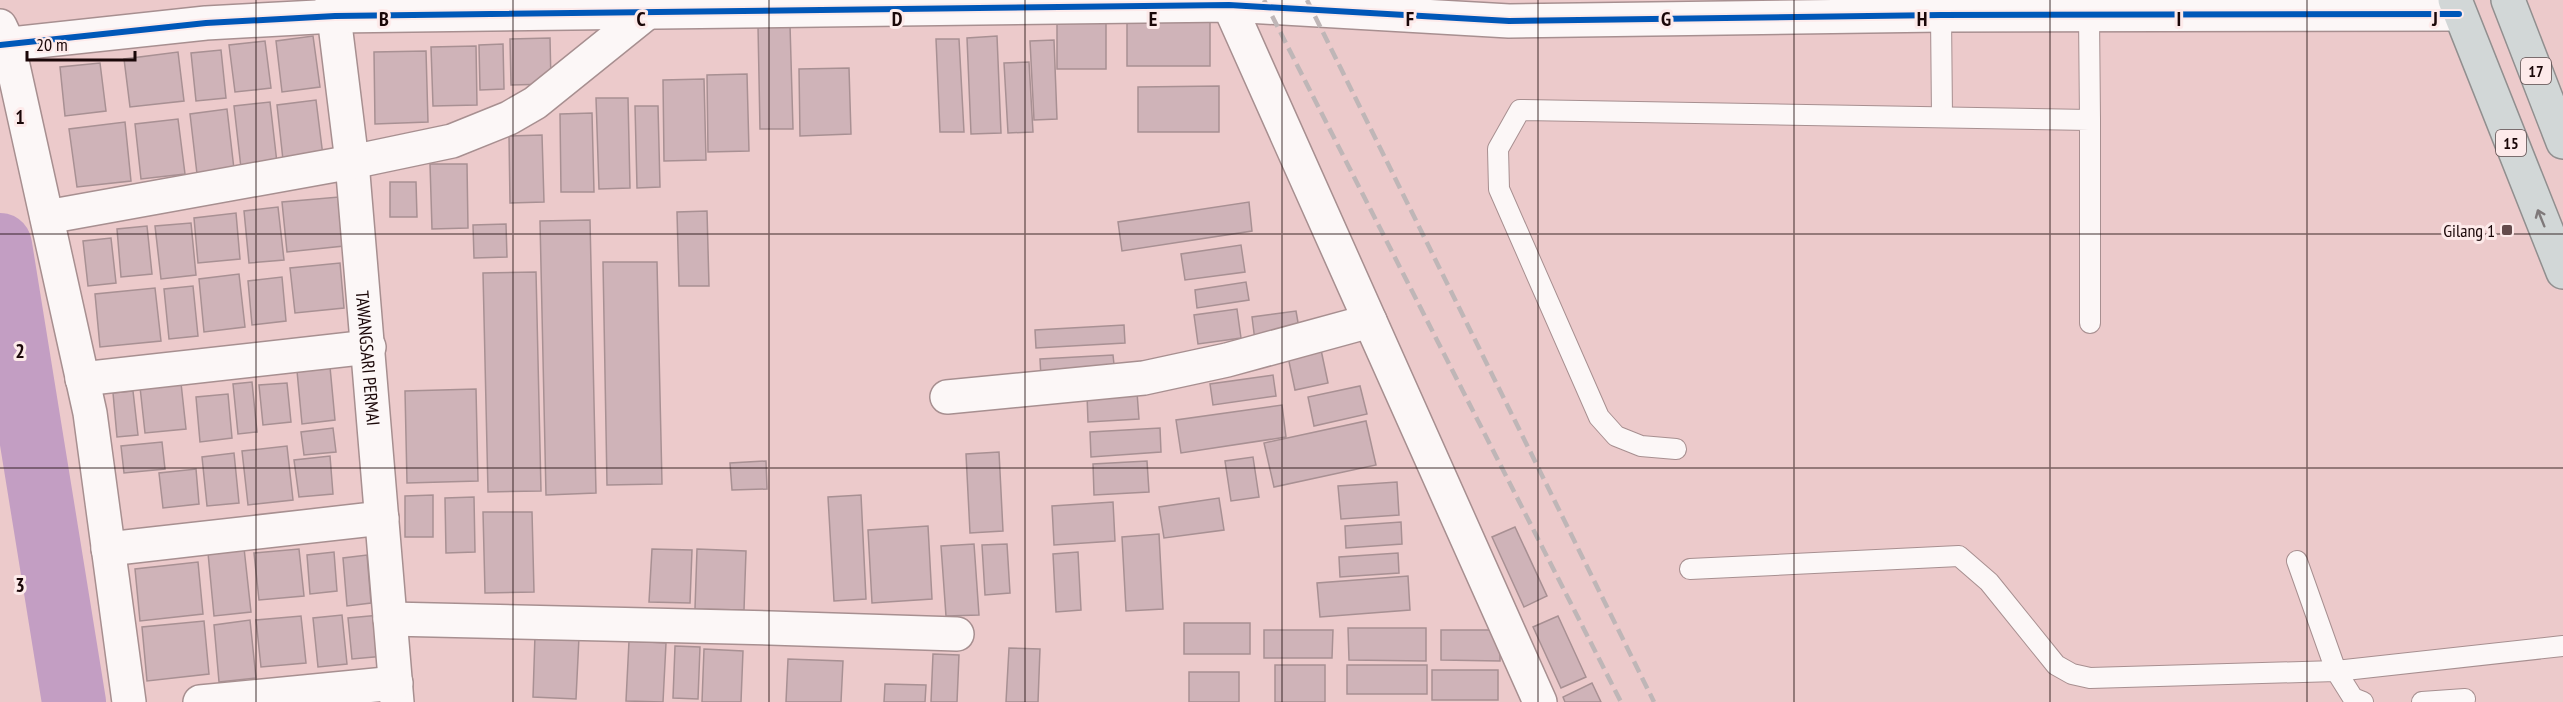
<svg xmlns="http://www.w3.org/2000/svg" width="2563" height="702" font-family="'PT Sans Narrow',sans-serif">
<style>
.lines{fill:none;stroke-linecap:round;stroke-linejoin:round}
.river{stroke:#c39ec3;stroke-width:64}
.building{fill:#cfb3b8;stroke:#a89093;stroke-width:1.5}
.service-casing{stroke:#a78f90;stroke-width:22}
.minor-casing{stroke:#a78f90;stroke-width:36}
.trunk-casing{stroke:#918f8f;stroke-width:36}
.service{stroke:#fcf7f7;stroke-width:20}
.minor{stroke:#fcf7f7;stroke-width:33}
.trunk{stroke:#d2d7d7;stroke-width:33}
.rail{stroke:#bfb6b7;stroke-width:4.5;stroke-dasharray:12 6;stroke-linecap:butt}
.cycleway-casing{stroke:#fdeaea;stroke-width:10}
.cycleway{stroke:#0057b8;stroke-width:6}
.oneway{stroke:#7f797a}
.grid{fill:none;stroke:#1a0708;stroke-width:1.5;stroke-opacity:0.55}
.poi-dot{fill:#644b4c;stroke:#fdeaea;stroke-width:2}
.labels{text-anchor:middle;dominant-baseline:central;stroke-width:6;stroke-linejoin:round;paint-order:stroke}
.shield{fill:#fdeaea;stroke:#5e4b4c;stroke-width:1.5}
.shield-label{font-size:16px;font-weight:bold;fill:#1a0708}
.poi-label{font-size:18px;fill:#1a0708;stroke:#fdeaea;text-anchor:end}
.street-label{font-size:18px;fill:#1a0708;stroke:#fdeaea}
.grid-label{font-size:20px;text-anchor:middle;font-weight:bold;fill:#1a0708;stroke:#fdeaea;stroke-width:6;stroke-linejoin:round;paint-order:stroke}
</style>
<rect width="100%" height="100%" fill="#eccacb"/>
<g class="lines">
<polyline class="river" points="0,245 74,702"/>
</g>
<g class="building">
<rect x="1127" y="18" width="83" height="48"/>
<polygon points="1106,21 1106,69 1057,69 1057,22"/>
<polygon points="790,25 793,129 760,129 758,26"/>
<polygon points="313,36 320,87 282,92 276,41"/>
<polygon points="997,36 1001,133 971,134 967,38"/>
<polygon points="550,38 551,84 511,85 510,39"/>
<polygon points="936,39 959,39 964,132 940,132"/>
<polygon points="1054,40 1057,119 1034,120 1030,41"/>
<polygon points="265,41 271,88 235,92 229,45"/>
<polygon points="503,44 504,89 480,90 479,45"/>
<polygon points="476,46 477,105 433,106 431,47"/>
<polygon points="221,50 226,98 196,101 191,53"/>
<polygon points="426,51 428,122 375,124 374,52"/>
<polygon points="178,52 184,101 130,107 124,59"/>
<polygon points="1029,62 1033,132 1008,133 1004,63"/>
<polygon points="100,63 106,111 65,116 60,67"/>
<polygon points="849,68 851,134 800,136 799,69"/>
<polygon points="747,74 749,151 708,152 707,75"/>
<polygon points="704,79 706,160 664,161 663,80"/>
<polygon points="1219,86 1219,132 1138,132 1138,87"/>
<polygon points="596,98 628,98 630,188 599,189"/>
<polygon points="316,100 323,156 283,160 277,105"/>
<polygon points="270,102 277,163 241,168 234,106"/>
<polygon points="635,106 658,106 660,187 637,188"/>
<polygon points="227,109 234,169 197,174 190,114"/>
<polygon points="592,113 594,192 561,192 560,114"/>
<polygon points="178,119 185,174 141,179 135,124"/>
<polygon points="125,122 131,181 77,187 69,129"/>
<polygon points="542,135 544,202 510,203 509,136"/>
<polygon points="430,164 467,164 468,228 432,229"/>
<polygon points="390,182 416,182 417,217 390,217"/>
<polygon points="339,197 344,246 287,252 282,202"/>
<polygon points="1249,202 1252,231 1122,251 1118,222"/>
<polygon points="278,207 284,260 249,263 244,211"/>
<polygon points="707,211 709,286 679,286 677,212"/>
<polygon points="236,213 240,259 198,263 194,218"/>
<polygon points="590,220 596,493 546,495 540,221"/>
<polygon points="191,223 196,275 161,279 155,226"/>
<polygon points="506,224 507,257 474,258 473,225"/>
<polygon points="147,226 152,274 121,277 117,229"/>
<polygon points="111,238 116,283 88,286 83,241"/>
<polygon points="1241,245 1245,272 1185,280 1181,254"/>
<polygon points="603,262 657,262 662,484 607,485"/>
<polygon points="340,263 344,308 295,313 290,268"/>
<polygon points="536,272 541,491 488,492 483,273"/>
<polygon points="239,274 245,327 204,332 199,279"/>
<polygon points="282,277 286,321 252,325 248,281"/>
<polygon points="1246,282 1249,300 1197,308 1195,290"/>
<polygon points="193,286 198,336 169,339 164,289"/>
<polygon points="155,288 161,341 100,347 95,294"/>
<polygon points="1237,309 1241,338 1198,344 1194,315"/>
<polygon points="1296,311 1300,334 1255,341 1252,317"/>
<polygon points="1124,325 1125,343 1036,348 1035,330"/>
<polygon points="1320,345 1328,383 1295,390 1287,352"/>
<polygon points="1113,355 1115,374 1041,378 1040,359"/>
<polygon points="330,367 335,420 302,424 297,371"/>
<polygon points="1273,375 1276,396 1213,405 1210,384"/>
<polygon points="252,382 257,432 238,434 233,384"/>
<polygon points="181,383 186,429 145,433 140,387"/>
<polygon points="287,383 291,422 263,425 259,385"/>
<polygon points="1360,386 1367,414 1314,426 1308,397"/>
<polygon points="476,389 478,481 407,483 405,391"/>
<polygon points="133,391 138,435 117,437 113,393"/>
<polygon points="1137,392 1139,419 1088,422 1087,395"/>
<polygon points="228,394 232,438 200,442 196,397"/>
<polygon points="1282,405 1286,437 1181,453 1176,420"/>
<polygon points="1366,421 1376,465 1274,487 1264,443"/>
<polygon points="333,428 336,452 304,455 301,432"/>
<polygon points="1160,428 1161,452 1091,457 1090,432"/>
<polygon points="162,442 165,469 124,473 121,446"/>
<polygon points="287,446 293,500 248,505 242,451"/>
<polygon points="999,452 1003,531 970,533 966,454"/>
<polygon points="234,453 239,503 207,506 202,457"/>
<polygon points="330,456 333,494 299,497 294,460"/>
<polygon points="1253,457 1259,497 1231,501 1225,461"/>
<polygon points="766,461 767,489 732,490 730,463"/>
<polygon points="1147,461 1149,492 1094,495 1093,464"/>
<polygon points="196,469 199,504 163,508 159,473"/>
<polygon points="1397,482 1399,515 1341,519 1338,486"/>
<polygon points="433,495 433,537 405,537 405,496"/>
<polygon points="861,495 866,599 834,601 828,497"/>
<polygon points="474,497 475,552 446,553 445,498"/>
<polygon points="1219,498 1224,530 1164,538 1159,507"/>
<polygon points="1113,502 1115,541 1054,545 1052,506"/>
<polygon points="483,512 532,512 534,592 485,593"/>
<polygon points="1401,522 1402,544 1346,548 1345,526"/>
<polygon points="928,526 932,599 872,603 868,530"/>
<polygon points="1515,527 1547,596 1524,607 1492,537"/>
<polygon points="1159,534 1163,609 1126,611 1122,537"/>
<polygon points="974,544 979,615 946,616 941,546"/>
<polygon points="1007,544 1010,593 985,595 982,545"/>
<polygon points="244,548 251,612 214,616 208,553"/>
<polygon points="299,549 304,596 259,600 254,553"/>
<polygon points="652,549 692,550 690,603 649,602"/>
<polygon points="697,549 746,551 744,610 695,609"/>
<polygon points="334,552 337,591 310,594 307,555"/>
<polygon points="1078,552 1081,610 1056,612 1053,554"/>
<polygon points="1398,553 1399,573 1340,577 1339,557"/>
<polygon points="367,555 371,603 347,606 343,558"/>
<polygon points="198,562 203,614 140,621 135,569"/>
<polygon points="1408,576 1410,610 1320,617 1317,583"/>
<polygon points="342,615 347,664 318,667 313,618"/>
<polygon points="380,615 385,656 352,659 348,618"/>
<polygon points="301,616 306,663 261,667 256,620"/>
<polygon points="1558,616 1586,677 1561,688 1533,627"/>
<polygon points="250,620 256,678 219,682 214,625"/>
<polygon points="204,621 209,674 147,681 142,627"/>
<rect x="1184" y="623" width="66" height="31"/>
<polygon points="1348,628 1426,628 1426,661 1349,660"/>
<polygon points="1264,630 1333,630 1332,658 1264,658"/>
<polygon points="1441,630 1500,630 1500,661 1441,660"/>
<polygon points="535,635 579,637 576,699 533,697"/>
<polygon points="629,641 666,643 663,702 626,701"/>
<polygon points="675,646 700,647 698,699 673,698"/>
<polygon points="1009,648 1040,649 1038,702 1006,702"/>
<polygon points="704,649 743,651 741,702 702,702"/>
<polygon points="933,654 959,655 957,702 931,702"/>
<polygon points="788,659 843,661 841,702 786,702"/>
<rect x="1275" y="665" width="50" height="37"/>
<rect x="1347" y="665" width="80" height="29"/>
<rect x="1432" y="670" width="66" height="30"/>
<rect x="1189" y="672" width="50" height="30"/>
<polygon points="1592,683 1601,702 1565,702 1563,697"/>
<polygon points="885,684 926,685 925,702 884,702"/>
</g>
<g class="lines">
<g class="service-casing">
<g id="service">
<polyline points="1941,15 1942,117"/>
<polyline points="2089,15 2090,120"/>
<polyline points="1676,449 1641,446 1616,436 1599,417 1499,189 1498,149 1520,110 2090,120 2090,323"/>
<polyline points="2297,561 2336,671 2563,646"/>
<polyline points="1690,569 1959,556 1989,582 2056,665 2072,674 2090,678 2336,671 2353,698 2363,702"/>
<polyline points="2422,702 2465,699"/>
</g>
</g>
<g class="minor-casing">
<g id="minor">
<path id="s1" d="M332 0 352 162 397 702"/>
<polyline points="1229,5 1540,702"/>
<polyline points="0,26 8,43 90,413 129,702"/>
<polyline points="0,45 206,23 335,16 1229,5 1509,21 1941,15 2459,14"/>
<polyline points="47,217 352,162 452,141 509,118 535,103 648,12"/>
<polyline points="82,379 369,347"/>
<polyline points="947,397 1144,378 1227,360 1370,321"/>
<polyline points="108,549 382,518"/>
<polyline points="390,619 770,628 957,634"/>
<polyline points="200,702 396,683"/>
</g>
</g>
<g class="trunk-casing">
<g id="trunk">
<polyline points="2455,0 2563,272"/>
<polyline points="2508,0 2563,142"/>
</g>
</g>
<use href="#service" class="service"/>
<use href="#minor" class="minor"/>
<use href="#trunk" class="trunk"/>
<g class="rail">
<polyline points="1264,0 1621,702"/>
<polyline points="1307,0 1654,702"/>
</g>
<g class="cycleway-casing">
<polyline id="cycleway" points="0,45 206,23 335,16 1229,5 1509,21 1941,15 2459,14"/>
</g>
<use href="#cycleway" class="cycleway"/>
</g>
<defs><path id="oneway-shaft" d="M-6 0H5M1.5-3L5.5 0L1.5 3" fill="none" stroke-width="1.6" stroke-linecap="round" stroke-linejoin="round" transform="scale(1.5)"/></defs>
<use class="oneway" href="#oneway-shaft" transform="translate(2541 218) rotate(-112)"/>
<path class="grid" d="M256 0V702M513 0V702M769 0V702M1025 0V702M1282 0V702M1538 0V702M1794 0V702M2050 0V702M2307 0V702M0 234H2563M0 468H2563"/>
<rect class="poi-dot" x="2501" y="224" width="12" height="12" rx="3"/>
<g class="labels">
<g class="shield">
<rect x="2521" y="58" width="30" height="26" rx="4.5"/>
<rect x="2496" y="130" width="30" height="26" rx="4.5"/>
</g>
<g class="shield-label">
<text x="2536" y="71">17</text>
<text x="2511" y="143">15</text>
</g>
<g class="poi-label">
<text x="2495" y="230">Gilang 1</text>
</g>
<g class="street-label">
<text stroke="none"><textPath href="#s1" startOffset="360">TAWANGSARI PERMAI</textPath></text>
</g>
</g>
<g class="grid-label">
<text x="384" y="26">B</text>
<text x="641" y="26">C</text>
<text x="897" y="26">D</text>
<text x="1153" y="26">E</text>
<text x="1410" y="26">F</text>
<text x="1666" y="26">G</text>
<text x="1922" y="26">H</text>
<text x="2179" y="26">I</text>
<text x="2435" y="26">J</text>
<text x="20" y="124">1</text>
<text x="20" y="358">2</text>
<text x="20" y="592">3</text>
</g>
<path d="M27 51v9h108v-9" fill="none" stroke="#1a0708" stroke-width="3"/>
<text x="36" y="51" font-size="18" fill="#1a0708" stroke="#fdeaea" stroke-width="4.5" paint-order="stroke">20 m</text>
</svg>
